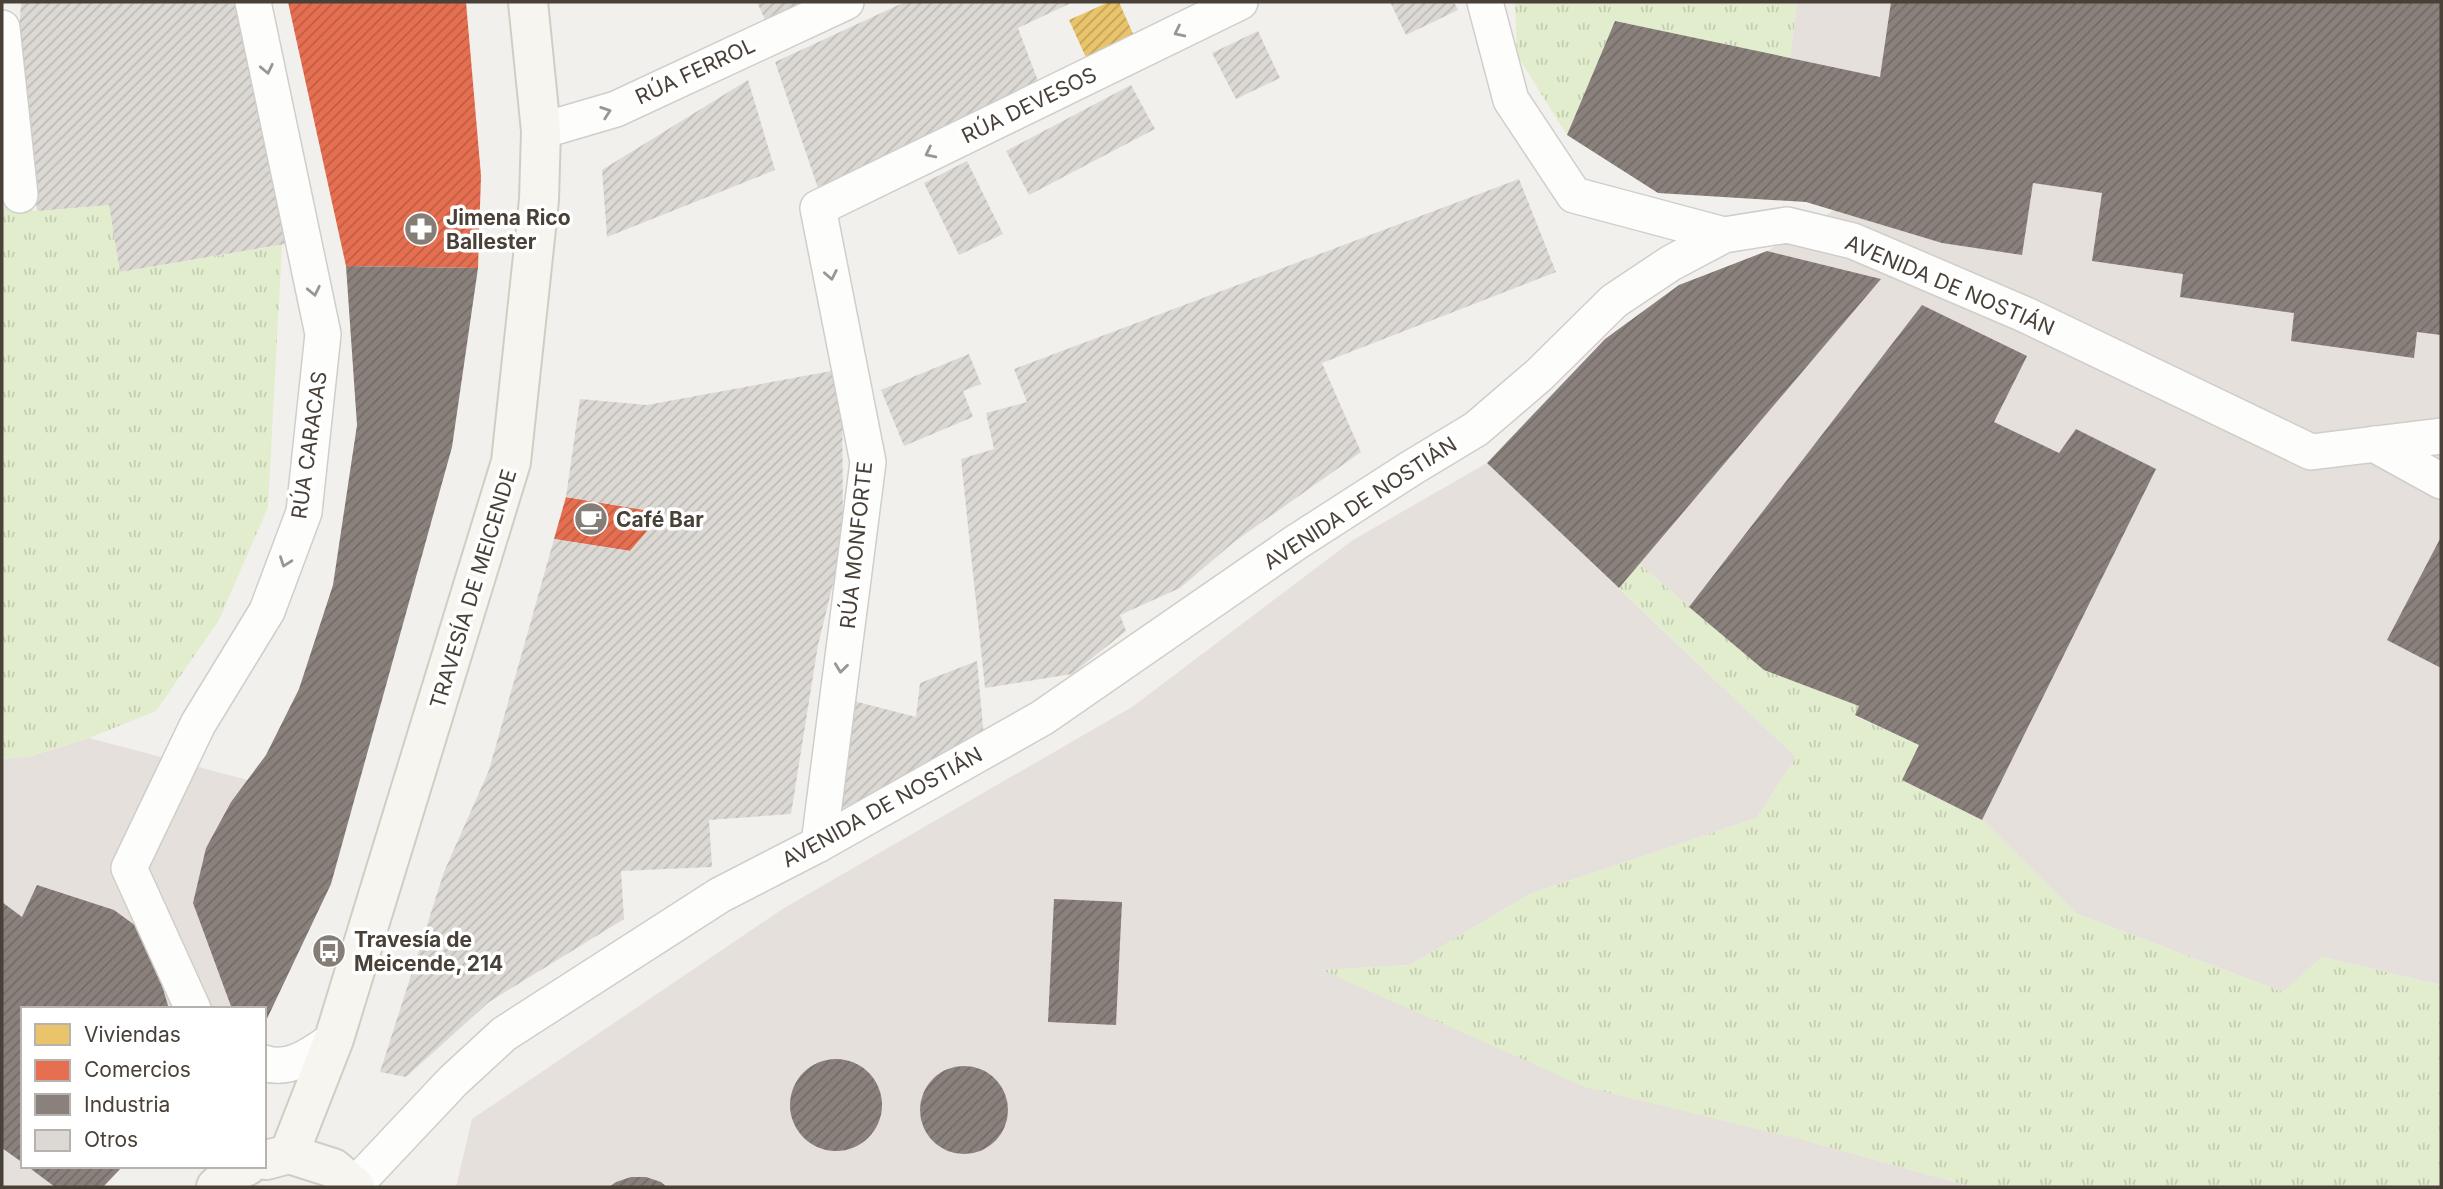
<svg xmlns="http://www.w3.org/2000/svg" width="2443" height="1189" font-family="Inter,sans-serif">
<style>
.industrial{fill:#e5e0dc}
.grass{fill:url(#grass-tufts)}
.homes{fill:url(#homes-hatch)}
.shops{fill:url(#shops-hatch)}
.industry{fill:url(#industry-hatch)}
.building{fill:url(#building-hatch)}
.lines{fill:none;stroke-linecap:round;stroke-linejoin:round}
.minor-casing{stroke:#d0ceca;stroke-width:38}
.secondary-casing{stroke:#d2cdc4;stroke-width:42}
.minor{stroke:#fdfdfc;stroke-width:35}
.secondary{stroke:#f7f5f0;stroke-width:38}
.oneway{stroke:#9a9690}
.labels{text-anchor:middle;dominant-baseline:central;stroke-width:7;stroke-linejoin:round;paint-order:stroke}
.street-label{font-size:21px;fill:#494137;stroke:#fff}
.poi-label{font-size:21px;font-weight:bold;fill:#494137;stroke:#fff;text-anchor:start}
</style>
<defs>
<pattern id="grass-tufts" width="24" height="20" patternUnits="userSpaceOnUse" patternTransform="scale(1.75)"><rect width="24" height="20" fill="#e2edcd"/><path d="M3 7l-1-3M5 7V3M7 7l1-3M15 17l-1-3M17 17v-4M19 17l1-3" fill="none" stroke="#c3ccb1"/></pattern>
<pattern id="homes-hatch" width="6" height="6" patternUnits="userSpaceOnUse" patternTransform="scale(1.75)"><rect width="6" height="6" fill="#e9c46a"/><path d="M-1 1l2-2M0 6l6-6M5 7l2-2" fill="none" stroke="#bfa158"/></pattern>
<pattern id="shops-hatch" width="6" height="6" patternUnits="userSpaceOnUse" patternTransform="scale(1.75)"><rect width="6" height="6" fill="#e76f51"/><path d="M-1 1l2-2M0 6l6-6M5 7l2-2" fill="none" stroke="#bd5d44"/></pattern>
<pattern id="industry-hatch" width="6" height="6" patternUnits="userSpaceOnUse" patternTransform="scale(1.75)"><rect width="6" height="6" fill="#8a817c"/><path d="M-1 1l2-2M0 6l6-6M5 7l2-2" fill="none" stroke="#736b66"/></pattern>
<pattern id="building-hatch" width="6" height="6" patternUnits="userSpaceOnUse" patternTransform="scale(1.75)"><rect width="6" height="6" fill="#dcd9d5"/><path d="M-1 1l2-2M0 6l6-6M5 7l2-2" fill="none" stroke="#bebbb7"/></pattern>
</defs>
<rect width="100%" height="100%" fill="#f2f0ed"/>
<g class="industrial">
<polygon points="1797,2 2441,2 2441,985 2322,957 2283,992 2077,914 1982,820 1902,780 1918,745 1855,715 1858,706 1764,670 1639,564 1880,279 1767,251 1834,210 1942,243 1880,77 1790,58"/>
<polygon points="1487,463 1796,757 1757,818 1530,894 1410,965 1323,970 1807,1141 1973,1187 456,1187 472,1119 784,908 1132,707 1353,540"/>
<polygon points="89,738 248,780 231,802 206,848 232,1009 23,1009 23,1166 123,1166 103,1187 2,1187 2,759 31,756"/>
</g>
<g class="grass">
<polygon points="1515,2 1797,2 1790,58 1615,21 1567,135 1517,55"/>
<polygon points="109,205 120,272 282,245 268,507 219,620 156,711 89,738 31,756 2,759 2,206 37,211"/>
<polygon points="1639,564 1764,670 1859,706 1855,716 1919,745 1903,781 1982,820 2077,914 2283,992 2322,957 2441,985 2441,1187 1973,1187 1807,1141 1585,1087 1322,970 1410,965 1530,894 1757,818 1796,757 1619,588"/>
</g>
<polygon class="homes" points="1109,2 1119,2 1137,43 1089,64 1069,20"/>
<g class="shops">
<polygon points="288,2 466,2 481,176 478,268 346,266"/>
<polygon points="566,497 663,513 630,551 554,539"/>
</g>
<g class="industry">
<polygon points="1891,2 2441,2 2441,335 2417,332 2414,358 2291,341 2294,313 2180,297 2183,274 2092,261 2102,193 2033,183 2022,255 1942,243 1806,202 1658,193 1567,135 1615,21 1880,77"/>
<polygon points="1767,251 1881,279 1619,588 1487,463 1605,339 1679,285"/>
<polygon points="346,266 478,268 452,447 331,884 264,1025 264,1009 232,1009 193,903 206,848 231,802 266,755 299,689 333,585 357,425"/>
<polygon points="1922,305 2027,356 1994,422 2059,453 2076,429 2156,469 1982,820 1902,780 1919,745 1855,715 1859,706 1764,670 1689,607"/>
<polygon points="2441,537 2441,668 2387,640"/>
<polygon points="37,885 114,910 147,934 169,1009 23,1009 23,1163 2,1148 2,902 22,917"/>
<polygon points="1054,899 1122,902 1116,1025 1048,1022"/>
<circle cx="836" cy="1105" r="46"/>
<circle cx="964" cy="1110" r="44"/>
<polygon points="27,1166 123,1166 103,1187 55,1187"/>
<polygon points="631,1177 646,1177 661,1182 667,1187 609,1187 616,1182"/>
</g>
<g class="building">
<polygon points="21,2 236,2 297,242 120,272 109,205 37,211 19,36"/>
<polygon points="757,2 809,2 766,22"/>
<polygon points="905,2 1073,2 1018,28 1041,89 821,197 775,62"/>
<polygon points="1390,2 1454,2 1458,10 1406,35"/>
<polygon points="1258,31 1280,78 1236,99 1212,53"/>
<polygon points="748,80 775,170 607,237 602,170"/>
<polygon points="1131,85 1155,129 1029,195 1006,151"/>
<polygon points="967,161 1003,234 959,255 924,183"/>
<polygon points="1519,179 1556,272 1322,363 1361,452 1234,542 1180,588 1120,615 1126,631 1072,674 985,688 961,459 994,449 986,413 1027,402 1014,369"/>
<polygon points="969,354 981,384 963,391 973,417 904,446 881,390"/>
<polygon points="842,369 843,543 818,645 791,814 709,820 712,867 621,871 624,919 489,1002 406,1077 380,1072 444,872 489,770 554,539 630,551 663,513 566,497 580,399 647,405"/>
<polygon points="977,661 984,738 836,812 854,701 916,717 920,683"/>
</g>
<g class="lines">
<g class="minor-casing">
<g id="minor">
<polyline points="1485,2 1511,100 1574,195 1724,235"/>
<polyline points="2,28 20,195"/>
<polyline points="541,131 616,109 846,2"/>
<polyline points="2374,444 2441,481"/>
<polyline points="819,844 868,462 818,208 1240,2"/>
<polyline points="193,1009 129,868 198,724 267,611 304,512 323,334 253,2"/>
<path d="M264 1063C290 1072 314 1053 334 1039"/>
<polyline points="354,1186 453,1081 504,1034 720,895 819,844 1042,718 1295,543 1413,467 1476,429 1539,375 1614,301 1671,263 1724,235 1787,225 1853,241 2026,315 2311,452 2441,436"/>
</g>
</g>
<g class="secondary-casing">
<g id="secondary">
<polyline points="289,1154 334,1039 511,462 539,200 541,131 528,2"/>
<polyline points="266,1160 289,1154 333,1168 355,1187"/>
<polyline points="216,1187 230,1174 247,1166"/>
</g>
</g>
<use href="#minor" class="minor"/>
<use href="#secondary" class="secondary"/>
</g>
<defs><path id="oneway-chevron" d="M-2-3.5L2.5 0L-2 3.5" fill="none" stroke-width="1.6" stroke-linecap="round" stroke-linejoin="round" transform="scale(1.75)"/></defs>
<g class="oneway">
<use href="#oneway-chevron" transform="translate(1179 32) rotate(154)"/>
<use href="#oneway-chevron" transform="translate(267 69) rotate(78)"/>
<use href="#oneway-chevron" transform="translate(606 112) rotate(-19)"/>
<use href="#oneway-chevron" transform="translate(930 153) rotate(154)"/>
<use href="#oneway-chevron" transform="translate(831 275) rotate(79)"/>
<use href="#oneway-chevron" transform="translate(314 291) rotate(78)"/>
<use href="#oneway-chevron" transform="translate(285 562) rotate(110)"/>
<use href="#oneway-chevron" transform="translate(841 668) rotate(97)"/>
</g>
<defs>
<g id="pharmacy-disc" transform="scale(1.75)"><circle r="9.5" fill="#847e77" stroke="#fff"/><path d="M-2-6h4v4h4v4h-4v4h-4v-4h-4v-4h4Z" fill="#fff"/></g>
<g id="cafe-disc" transform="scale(1.75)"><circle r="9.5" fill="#847e77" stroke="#fff"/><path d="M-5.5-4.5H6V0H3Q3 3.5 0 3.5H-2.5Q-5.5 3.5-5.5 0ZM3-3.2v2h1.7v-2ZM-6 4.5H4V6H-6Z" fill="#fff"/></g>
<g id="bus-disc" transform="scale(1.75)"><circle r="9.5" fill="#847e77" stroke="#fff"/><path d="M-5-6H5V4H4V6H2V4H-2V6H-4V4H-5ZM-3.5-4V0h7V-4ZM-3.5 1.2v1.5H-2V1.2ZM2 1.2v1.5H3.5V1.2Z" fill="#fff"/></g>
</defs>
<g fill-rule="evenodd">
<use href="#pharmacy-disc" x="421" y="229"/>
<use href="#cafe-disc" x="591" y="519"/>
<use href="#bus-disc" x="329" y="951"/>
</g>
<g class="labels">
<g class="street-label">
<text transform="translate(695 71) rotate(-25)">RÚA FERROL</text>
<text transform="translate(1029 105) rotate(-26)">RÚA DEVESOS</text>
<text transform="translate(1950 285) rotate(23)">AVENIDA DE NOSTIÁN</text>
<text transform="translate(309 445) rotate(-82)">RÚA CARACAS</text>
<text transform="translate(1360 503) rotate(-33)">AVENIDA DE NOSTIÁN</text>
<text transform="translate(856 545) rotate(-84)">RÚA MONFORTE</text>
<text transform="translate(473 589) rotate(-73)">TRAVESÍA DE MEICENDE</text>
<text transform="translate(882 807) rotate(-29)">AVENIDA DE NOSTIÁN</text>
</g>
<g class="poi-label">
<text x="446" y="217">Jimena Rico<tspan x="446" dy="24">Ballester</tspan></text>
<text x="616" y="519">Café Bar</text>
<text x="354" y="939">Travesía de<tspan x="354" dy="24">Meicende, 214</tspan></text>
</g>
</g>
<rect width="2443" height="1189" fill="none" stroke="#494137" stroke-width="7"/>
<rect x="21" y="1007" width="245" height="161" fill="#ffffff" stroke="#b6b3af" stroke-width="2"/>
<rect x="35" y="1024" width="35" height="21" fill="#e9c46a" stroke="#b6b3af" stroke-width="2"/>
<text x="84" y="1042" font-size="21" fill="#494137">Viviendas</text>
<rect x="35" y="1060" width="35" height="21" fill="#e76f51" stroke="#b6b3af" stroke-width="2"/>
<text x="84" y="1077" font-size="21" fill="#494137">Comercios</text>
<rect x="35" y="1094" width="35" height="21" fill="#8a817c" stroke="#b6b3af" stroke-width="2"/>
<text x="84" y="1112" font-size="21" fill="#494137">Industria</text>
<rect x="35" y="1130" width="35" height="21" fill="#dcd9d5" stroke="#b6b3af" stroke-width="2"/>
<text x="84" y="1147" font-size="21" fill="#494137">Otros</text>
</svg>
